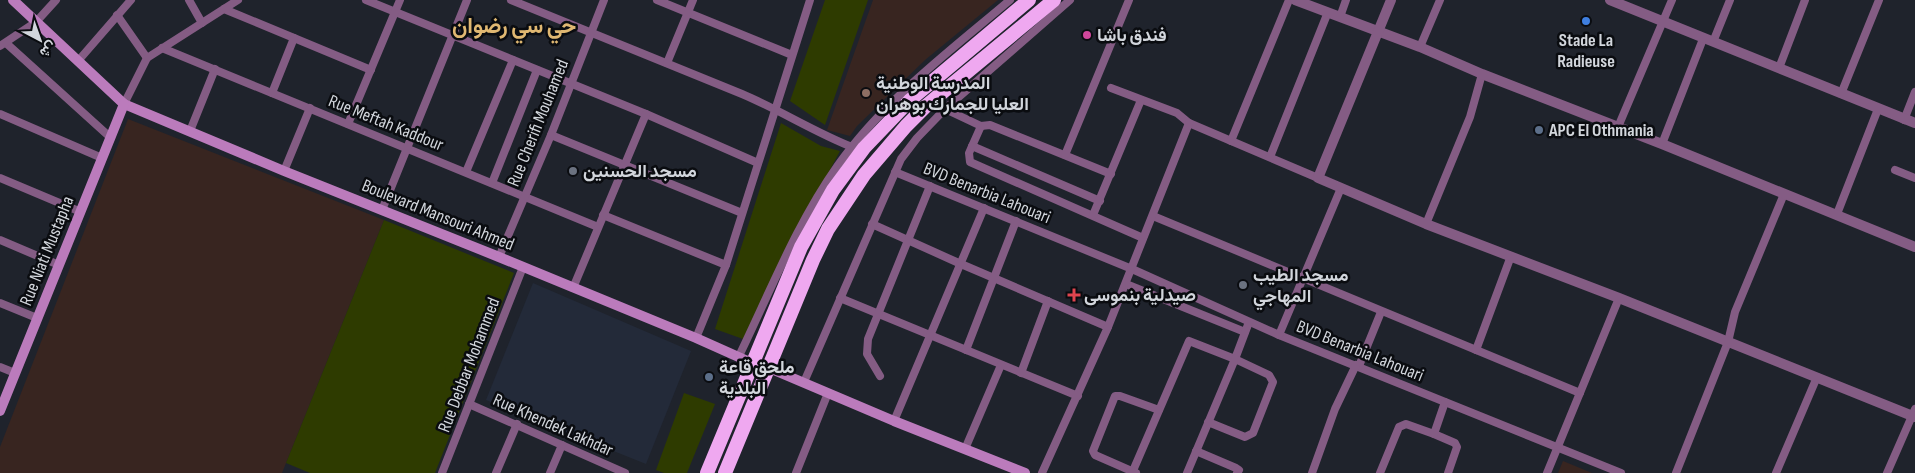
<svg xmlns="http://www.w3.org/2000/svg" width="1915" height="473" font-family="'Sofia Sans Condensed',Vazirmatn,sans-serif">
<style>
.built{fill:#232a39}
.education{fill:#382520}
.green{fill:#2e3b00}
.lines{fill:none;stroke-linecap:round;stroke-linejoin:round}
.minor{stroke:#845c84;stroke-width:8}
.tertiary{stroke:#845c84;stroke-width:10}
.secondary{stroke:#bb7bbc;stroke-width:10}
.trunk{stroke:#efa8f0;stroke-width:14}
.shop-dot{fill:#3f7fe0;stroke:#0a0c10;stroke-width:2}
.hotel-dot{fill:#d1479c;stroke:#0a0c10;stroke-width:2}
.education-dot{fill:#8d6e63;stroke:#0a0c10;stroke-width:2}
.service-dot{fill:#5c6f8a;stroke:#0a0c10;stroke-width:2}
.worship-dot{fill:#6b7280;stroke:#0a0c10;stroke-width:2}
.health-dot{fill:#e0444e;stroke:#0a0c10;stroke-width:2}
.labels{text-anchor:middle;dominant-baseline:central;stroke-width:5;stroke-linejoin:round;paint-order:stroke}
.poi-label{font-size:18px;font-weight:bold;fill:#d2d6dc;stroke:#0a0c10;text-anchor:start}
.street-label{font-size:18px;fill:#d2d6dc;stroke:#0a0c10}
.district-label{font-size:22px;font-weight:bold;fill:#e0b872;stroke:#0a0c10}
</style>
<rect width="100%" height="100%" fill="#1f232c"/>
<polygon class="built" points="533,283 691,351 646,464 486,400"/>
<g class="education">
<polygon points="873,0 998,0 925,60 857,126 850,136 827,130"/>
<polygon points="128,119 384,220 282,473 0,473 0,447"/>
<polygon points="1563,461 1592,473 1558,473"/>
</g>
<g class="green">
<polygon points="825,0 868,0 825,125 790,101"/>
<polygon points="781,123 821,146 840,151 783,258 743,339 715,329"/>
<polygon points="384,220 514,273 435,473 310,473 286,463"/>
<polygon points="684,393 715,404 687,473 664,473 656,470"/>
</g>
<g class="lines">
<g class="minor">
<polyline points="189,0 202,23"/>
<polyline points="366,0 646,114 758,163"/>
<path d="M511 0 742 94C780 110 814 132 852 147"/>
<polyline points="657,0 792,55"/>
<polyline points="224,9 371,70"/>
<polyline points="117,15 147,58"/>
<polyline points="1340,17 1346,0"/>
<polyline points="1713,42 1730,0"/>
<polyline points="6,43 111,138"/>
<polyline points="0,46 36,22 56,0"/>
<polyline points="1420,47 1440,0"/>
<polyline points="162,48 598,227"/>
<polyline points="78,61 131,0"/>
<polyline points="667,63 693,0"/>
<polyline points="1779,68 1805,0"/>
<polyline points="1111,88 1177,113 1189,123 1318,178"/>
<polyline points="272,93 294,38"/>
<polyline points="1841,94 1879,0"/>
<polyline points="124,104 147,58 238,0"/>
<polyline points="945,109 981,126 969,153 970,162 1143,238"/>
<polyline points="0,114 102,158"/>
<polyline points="1904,120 1915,92"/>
<polyline points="348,124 400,0"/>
<polyline points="981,126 990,125 1111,174"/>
<polyline points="1618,127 1672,0"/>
<polyline points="190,131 215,69"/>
<polyline points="551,135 742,213"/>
<polyline points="1231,141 1289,0"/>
<polyline points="1662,144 1703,39"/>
<polyline points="972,146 1100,201"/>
<polyline points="1065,155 1129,0"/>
<polyline points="1270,157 1328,12"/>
<polyline points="1895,170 1915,178"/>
<polyline points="284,171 310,108"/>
<polyline points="466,172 513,60"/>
<polyline points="895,172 1132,269 1279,335 1621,473"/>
<polyline points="0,178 81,212"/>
<polyline points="492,183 537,70"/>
<polyline points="382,210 467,0"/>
<polyline points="1837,214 1878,109"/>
<polyline points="603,215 726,265"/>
<polyline points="1093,215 1141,100"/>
<polyline points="1153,216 1580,393"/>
<polyline points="872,224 961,264 1108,327"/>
<polyline points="1426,224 1470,117 1482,74"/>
<polyline points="0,240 59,265"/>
<polyline points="499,257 551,135 604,0"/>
<polyline points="1126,284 1245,332"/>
<polyline points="573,288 646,114"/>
<polyline points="840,298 1078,396"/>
<polyline points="0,303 37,318"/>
<polyline points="1279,335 1341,188"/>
<polyline points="696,338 726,265 810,0"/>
<polyline points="966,350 1016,221"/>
<polyline points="1476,350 1511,256"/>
<path d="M739 356C770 292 797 223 838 165 884 100 950 51 1010 0"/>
<polyline points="1359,366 1381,312"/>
<polyline points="0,367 15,373"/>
<polyline points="1021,373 1048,301"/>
<polyline points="880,376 867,354 868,339 930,186"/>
<polyline points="804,382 901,159 917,138 945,109 1070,0"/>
<polyline points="469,404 625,473"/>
<polyline points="894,421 984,208"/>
<polyline points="1434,434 1455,443 1457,447 1448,473"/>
<polyline points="965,449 1001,365"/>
<polyline points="1196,451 1236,468 1239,470 1237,473"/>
<polyline points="442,473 523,267"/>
<polyline points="496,473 517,424"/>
<polyline points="550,473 562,445"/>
<polyline points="796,473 828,393"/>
<polyline points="1042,473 1108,327 1189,123"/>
<polyline points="1132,473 1189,341 1235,359 1249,322"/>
<polyline points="1136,473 1095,455 1093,451 1115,396 1120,396 1159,410"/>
<polyline points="1187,473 1235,359 1269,375 1273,382 1253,433 1245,437 1208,422"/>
<polyline points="1312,473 1335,409 1356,365"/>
<polyline points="1380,473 1399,427 1406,424 1434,434 1445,402"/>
<polyline points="1547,473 1619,298"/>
<polyline points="1676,473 1728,342 1735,312 1784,194"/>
<polyline points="1776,473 1817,377"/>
<polyline points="1887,473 1915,409"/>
</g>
<g class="tertiary">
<polyline points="1295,0 1420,47 1482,74 1662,144 1915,247"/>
<polyline points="1391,0 1318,178 1426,224 1619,298 1915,417"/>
<polyline points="1610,0 1915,123"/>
</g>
<g class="secondary">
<polyline points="13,0 124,104 284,171 499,257 696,338 752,363"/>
<polyline points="769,368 894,421 1025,473"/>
<polyline points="0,411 124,104"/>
</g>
<g class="trunk">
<polyline points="707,473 801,247 833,190 864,148 910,100 1029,0"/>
<polyline points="725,473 813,260 828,229 864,175 906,126 926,106 1054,0"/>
</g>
</g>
<circle class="shop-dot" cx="1586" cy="21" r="5"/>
<circle class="hotel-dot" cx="1087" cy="35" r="5"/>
<circle class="education-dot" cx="866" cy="93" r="5"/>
<g class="service-dot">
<circle cx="1539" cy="130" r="5"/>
<circle cx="709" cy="377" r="5"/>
</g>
<g class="worship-dot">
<circle cx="573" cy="171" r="5"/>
<circle cx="1243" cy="285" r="5"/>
</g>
<path class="health-dot" d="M1071.5 287.5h5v5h5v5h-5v5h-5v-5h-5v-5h5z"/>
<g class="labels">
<g class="poi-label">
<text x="1097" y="35">فندق باشا</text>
<text x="1586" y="40" text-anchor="middle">Stade La<tspan x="1586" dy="21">Radieuse</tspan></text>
<text x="876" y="83">المدرسة الوطنية<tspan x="876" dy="21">العليا للجمارك بوهران</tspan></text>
<text x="1549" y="130">APC El Othmania</text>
<text x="583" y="171">مسجد الحسنين</text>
<text x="1253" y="275">مسجد الطيب<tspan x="1253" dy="21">المهاجي</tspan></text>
<text x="1084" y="295">صيدلية بنموسى</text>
<text x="719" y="367">ملحق قاعة<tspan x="719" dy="21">البلدية</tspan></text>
</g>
<g class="street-label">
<text transform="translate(386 123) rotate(22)">Rue Meftah Kaddour</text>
<text transform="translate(538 123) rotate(-68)">Rue Cherifi Mouhamed</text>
<text transform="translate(987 193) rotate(22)">BVD Benarbia Lahouari</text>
<text transform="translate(438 215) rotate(22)">Boulevard Mansouri Ahmed</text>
<text transform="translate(47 251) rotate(-68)">Rue Niati Mustapha</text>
<text transform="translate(1360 351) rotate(22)">BVD Benarbia Lahouari</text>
<text transform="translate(469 365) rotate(-69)">Rue Debbar Mohammed</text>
<text transform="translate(553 425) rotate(24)">Rue Khendek Lakhdar</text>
</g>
<g class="district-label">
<text x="514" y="26">حي سي رضوان</text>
</g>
</g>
<g transform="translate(40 40) rotate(139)" stroke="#0a0c10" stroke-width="4" paint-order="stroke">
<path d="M0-4L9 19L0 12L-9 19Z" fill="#d2d6dc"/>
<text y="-8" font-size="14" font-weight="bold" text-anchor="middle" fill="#d2d6dc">ش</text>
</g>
</svg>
